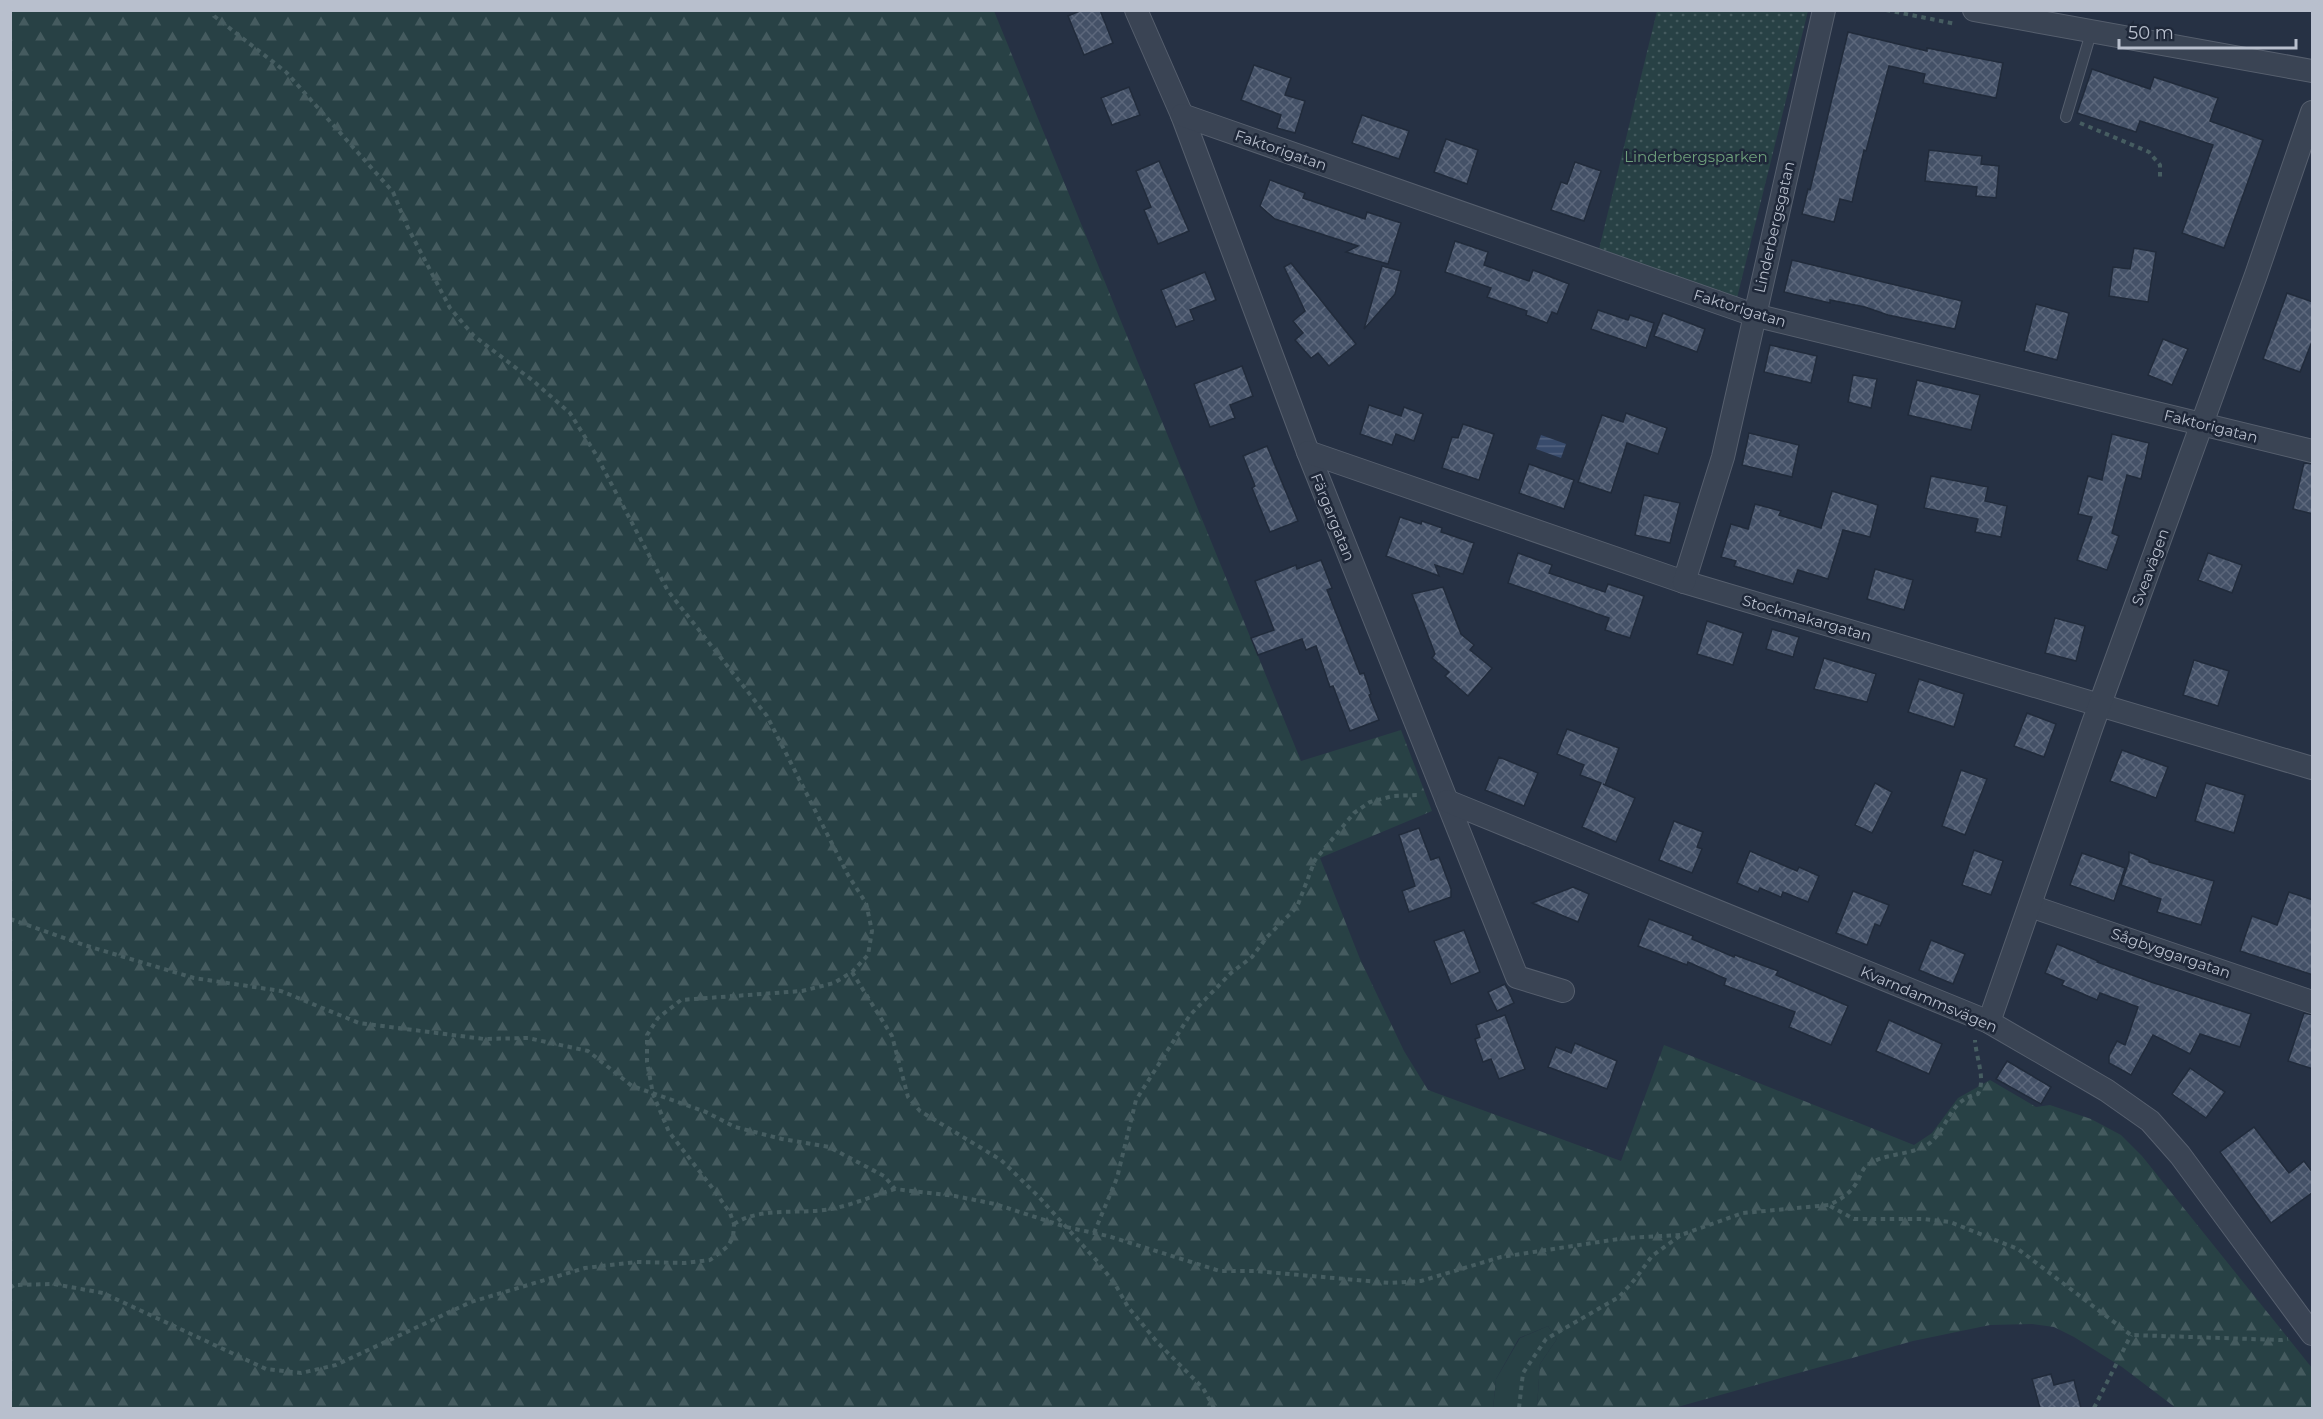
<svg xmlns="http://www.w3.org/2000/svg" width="2323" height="1419" font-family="Montserrat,sans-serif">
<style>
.grass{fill:#284145}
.forest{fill:url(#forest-firs)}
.park{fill:url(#park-dots)}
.water{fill:url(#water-rules)}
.building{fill:url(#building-cross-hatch);stroke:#212b3b;stroke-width:1.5}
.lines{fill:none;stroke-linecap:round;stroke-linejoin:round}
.service-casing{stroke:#565f6e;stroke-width:12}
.minor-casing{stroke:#565f6e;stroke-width:24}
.path{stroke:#465d61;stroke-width:4;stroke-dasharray:4.5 4.5;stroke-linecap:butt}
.service{stroke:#3a4454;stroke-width:10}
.minor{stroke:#3a4454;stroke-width:22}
.labels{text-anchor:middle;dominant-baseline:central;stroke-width:5;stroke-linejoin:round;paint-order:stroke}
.street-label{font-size:15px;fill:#b8bfcd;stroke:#1f2839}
.park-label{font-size:15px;fill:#6e9f7b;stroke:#1f2839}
</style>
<defs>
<pattern id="forest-firs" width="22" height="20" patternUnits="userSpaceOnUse" patternTransform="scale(1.5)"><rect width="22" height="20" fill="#284145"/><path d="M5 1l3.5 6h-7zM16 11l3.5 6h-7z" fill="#455b5f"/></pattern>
<pattern id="park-dots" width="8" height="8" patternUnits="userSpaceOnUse" patternTransform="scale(1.5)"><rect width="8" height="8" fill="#284145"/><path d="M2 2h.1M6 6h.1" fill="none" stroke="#455b5f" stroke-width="1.8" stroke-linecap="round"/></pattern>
<pattern id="water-rules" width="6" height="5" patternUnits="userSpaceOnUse" patternTransform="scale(1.5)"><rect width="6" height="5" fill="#384b6c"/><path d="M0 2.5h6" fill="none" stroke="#536380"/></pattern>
<pattern id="building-cross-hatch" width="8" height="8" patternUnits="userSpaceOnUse" patternTransform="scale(1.5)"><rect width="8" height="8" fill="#445167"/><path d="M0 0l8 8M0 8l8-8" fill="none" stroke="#5d687c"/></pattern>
</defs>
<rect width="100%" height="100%" fill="#263144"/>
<polygon class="grass" points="1548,1326 1557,1339 1540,1364 1537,1408 1493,1408 1496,1379 1520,1338"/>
<polygon class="forest" points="10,11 994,11 1301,761 1401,730 1432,811 1320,858 1360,959 1404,1051 1428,1090 1621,1161 1664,1045 1914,1145 1932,1133 1958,1098 1990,1080 2036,1107 2050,1105 2091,1119 2121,1135 2142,1156 2312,1368 2312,1408 2176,1408 2122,1367 2074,1337 2054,1327 2032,1324 1990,1325 1913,1341 1674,1408 1537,1408 1540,1364 1557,1339 1548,1326 1519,1338 1496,1379 1493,1408 11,1408"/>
<polygon class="park" points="1657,11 1808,11 1737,298 1599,249"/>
<polygon class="water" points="1541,435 1566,444 1561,458 1536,449"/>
<g class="building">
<polygon points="1082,10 1100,10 1113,43 1084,55 1068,16"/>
<polygon points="1848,32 1927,51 1927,48 2003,63 1996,98 1923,83 1925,74 1889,66 1866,151 1864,150 1852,202 1840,199 1834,222 1802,214 1808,189 1810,190"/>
<polygon points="1254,65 1291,78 1285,95 1305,101 1295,133 1277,128 1281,115 1241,100"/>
<polygon points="2092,69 2150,89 2154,77 2218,98 2210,121 2263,140 2224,248 2182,233 2213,145 2140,121 2136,132 2077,113"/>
<polygon points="1129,87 1140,115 1112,125 1101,98"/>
<polygon points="1362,115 1409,131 1399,159 1352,143"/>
<polygon points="1446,139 1478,150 1467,184 1434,172"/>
<polygon points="1929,150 1982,156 1981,164 1999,166 1996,198 1976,196 1977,187 1925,181"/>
<polygon points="1159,161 1189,231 1158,244 1144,210 1151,207 1136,171"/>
<polygon points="1575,162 1601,171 1584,221 1551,210 1561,182 1567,184"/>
<polygon points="1270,180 1305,193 1303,198 1365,219 1367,212 1401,223 1388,264 1346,252 1358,246 1275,219 1260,206"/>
<polygon points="1455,241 1488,252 1484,265 1529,281 1533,270 1569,284 1557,314 1552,312 1547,323 1526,315 1527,311 1487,297 1491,288 1445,272"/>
<polygon points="2134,248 2156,252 2148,302 2109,296 2113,267 2130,269"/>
<polygon points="1792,260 1962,301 1955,329 1888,315 1865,307 1830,300 1830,303 1784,292"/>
<polygon points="1291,263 1356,344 1329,366 1318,353 1311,358 1295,340 1303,333 1293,321 1305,311 1284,267"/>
<polygon points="1382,266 1401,271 1395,294 1364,329"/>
<polygon points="1205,272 1216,300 1190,310 1194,320 1176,327 1161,290"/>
<polygon points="2287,293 2313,302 2313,339 2300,372 2263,359"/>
<polygon points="2036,304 2069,313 2057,360 2024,351"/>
<polygon points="1598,310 1628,320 1630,315 1654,323 1646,348 1591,329"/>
<polygon points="1663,313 1705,329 1697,352 1654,336"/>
<polygon points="2163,339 2188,349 2172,385 2148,375"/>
<polygon points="1770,345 1817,356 1811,383 1764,372"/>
<polygon points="1242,366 1253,396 1230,405 1235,418 1210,427 1194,384"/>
<polygon points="1853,375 1877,379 1871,408 1848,402"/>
<polygon points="1917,380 1980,395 1971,430 1908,415"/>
<polygon points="1369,405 1401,416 1404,407 1423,414 1414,441 1396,434 1392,445 1360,434"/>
<polygon points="1626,413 1667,428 1658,454 1627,443 1611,493 1578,482 1602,415 1623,422"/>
<polygon points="1463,424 1494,434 1479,480 1442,468 1452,437 1458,438"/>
<polygon points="1749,433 1799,445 1792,477 1742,465"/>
<polygon points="2112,434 2149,443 2141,479 2127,475 2112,533 2119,536 2107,570 2077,560 2092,517 2078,514 2088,476 2102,480"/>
<polygon points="1267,446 1298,521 1270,532 1252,488 1255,486 1243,456"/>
<polygon points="2304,463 2313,464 2313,514 2293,509"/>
<polygon points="1529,464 1574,480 1564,509 1519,493"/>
<polygon points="1931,476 1988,487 1985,501 2007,506 2001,537 1975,532 1978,519 1924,508"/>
<polygon points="1832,491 1878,505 1870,537 1843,530 1828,579 1798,570 1793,584 1734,566 1736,561 1721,557 1731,524 1748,529 1755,504 1781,511 1779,515 1821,528"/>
<polygon points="1644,495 1680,503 1670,543 1635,535"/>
<polygon points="1400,517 1421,524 1422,521 1442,528 1441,532 1474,543 1463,574 1435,565 1439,576 1386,556"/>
<polygon points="1518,553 1552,565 1549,573 1605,592 1608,584 1644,596 1630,638 1605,630 1609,618 1508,583"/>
<polygon points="2208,553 2242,565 2232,593 2198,580"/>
<polygon points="1321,560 1332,588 1327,590 1360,674 1364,673 1371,694 1369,695 1379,720 1350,731 1333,686 1330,687 1316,646 1306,650 1302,639 1258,655 1251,638 1274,630 1255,581 1296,565 1297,569"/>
<polygon points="1875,569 1913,580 1904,610 1867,599"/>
<polygon points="1443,587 1461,634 1474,645 1470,650 1492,668 1468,696 1445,676 1449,672 1432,658 1435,654 1412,594"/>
<polygon points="2055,618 2085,626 2076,661 2045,653"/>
<polygon points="1707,621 1743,633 1733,665 1697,654"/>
<polygon points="1772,629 1799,637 1793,657 1766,649"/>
<polygon points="1824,658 1876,674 1867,702 1814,689"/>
<polygon points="2194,660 2229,671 2218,706 2183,695"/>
<polygon points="1919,679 1964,694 1954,727 1908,712"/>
<polygon points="2027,713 2056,724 2044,757 2014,746"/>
<polygon points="1567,729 1619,748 1605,785 1603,784 1635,798 1616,842 1582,827 1601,783 1580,775 1584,765 1557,754"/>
<polygon points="2122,750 2168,767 2156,798 2110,781"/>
<polygon points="1499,757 1538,773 1524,806 1485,790"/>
<polygon points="1961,770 1987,779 1965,835 1942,826"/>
<polygon points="1875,783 1892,792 1872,833 1855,825"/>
<polygon points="2206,783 2245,795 2234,833 2195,821"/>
<polygon points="1674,821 1703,832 1697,847 1702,849 1692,873 1659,860"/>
<polygon points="1419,828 1431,860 1439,857 1451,889 1451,897 1409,912 1402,891 1415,886 1399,835"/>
<polygon points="1974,850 2003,861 1991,895 1962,885"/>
<polygon points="1750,851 1797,871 1799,867 1819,876 1808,902 1783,892 1781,897 1760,888 1758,892 1737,883"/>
<polygon points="2129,852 2149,860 2149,862 2214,881 2201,925 2157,912 2161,899 2121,885 2129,861"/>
<polygon points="2082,853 2125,868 2114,901 2070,885"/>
<polygon points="1573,887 1589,894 1578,922 1532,903"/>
<polygon points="1853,891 1889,905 1880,926 1875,924 1867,945 1836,933"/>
<polygon points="2289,892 2313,900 2313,975 2240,951 2252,916 2277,925"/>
<polygon points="1649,919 1693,936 1692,939 1734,957 1735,955 1778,971 1776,975 1848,1006 1831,1045 1789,1027 1795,1012 1724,985 1726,979 1688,962 1687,965 1638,946"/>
<polygon points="1464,930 1480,972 1451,984 1434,941"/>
<polygon points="1931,940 1965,954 1953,984 1919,970"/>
<polygon points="2057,944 2098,961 2097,962 2151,982 2251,1014 2240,1047 2200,1034 2190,1054 2153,1035 2131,1075 2109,1063 2109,1056 2117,1041 2125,1045 2138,1007 2100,993 2097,1000 2062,985 2064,981 2045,973"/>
<polygon points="1505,984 1514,1003 1497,1011 1488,992"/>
<polygon points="2304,1013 2313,1015 2313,1069 2288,1061"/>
<polygon points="1505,1015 1525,1069 1499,1079 1491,1059 1483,1062 1475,1039 1480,1037 1476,1025"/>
<polygon points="1889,1020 1942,1044 1929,1074 1876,1051"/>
<polygon points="1575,1043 1617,1061 1607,1089 1548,1067 1556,1047 1571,1053"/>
<polygon points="2007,1061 2051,1087 2041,1104 1996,1079"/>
<polygon points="2190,1068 2225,1092 2206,1118 2172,1094"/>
<polygon points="2254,1127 2289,1173 2304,1161 2313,1173 2313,1192 2271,1223 2220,1152"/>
<polygon points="2051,1374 2054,1385 2074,1380 2081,1408 2040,1408 2032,1379"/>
</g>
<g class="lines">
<g class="service-casing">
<polyline id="service" points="2066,117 2091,33"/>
</g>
<g class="minor-casing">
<g id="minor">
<polyline points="1136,10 1182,115 1308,452 1517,977 1563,991"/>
<polyline points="1974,10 2312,71"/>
<polyline points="1182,115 1754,315 2312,451"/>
<polyline points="1308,452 1684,582 2312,768"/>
<polyline points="1684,582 1723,457 1824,10"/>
<polyline points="1447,801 1989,1022 2106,1090 2150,1121 2180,1155 2312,1334"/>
<polyline points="2030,906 2312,1002"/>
<polyline points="1989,1022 2092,726 2256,275 2312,112"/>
</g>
</g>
<g class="path">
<polyline points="1886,10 1956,24"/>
<polyline points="2080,123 2149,152 2160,165 2160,178"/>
<polyline points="10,919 84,945 194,978 281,991 359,1023 484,1039 528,1038 588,1051 632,1086 706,1112 735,1127 782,1139 829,1147 884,1176 895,1189 955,1196 995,1204 1066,1227 1108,1236 1220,1271 1255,1271 1390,1283 1421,1281 1501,1257 1625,1238 1681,1235"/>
<polyline points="852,972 892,1036 908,1097 920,1111 1001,1160 1038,1196 1097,1261 1115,1284 1128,1307 1158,1343 1203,1388 1214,1408"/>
<polyline points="1830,1206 1854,1219 1924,1219 1950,1222 2018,1249 2131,1335 2282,1340 2288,1339"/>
<path d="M734 1224C762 1206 799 1215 831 1209 853 1205 874 1195 895 1189"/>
<polyline points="1094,1233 1117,1178 1136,1100 1190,1015 1231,973 1252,957 1267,937 1297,907 1315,860 1354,813 1370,802 1393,796 1419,795"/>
<polyline points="10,1288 14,1285 54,1284 103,1293 266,1369 301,1373 336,1365 471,1302 585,1268 636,1262 685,1263 710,1260 727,1247 733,1238 734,1224 730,1213 714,1190 669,1132 653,1094 647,1062 647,1035 658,1018 681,1000 802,991 834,983 852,972 868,955 872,931 866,903 848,875 767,716 668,591 595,453 570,413 532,380 474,336 450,308 407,226 393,192 286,72 214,16 212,10"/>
<path d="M1519 1408 1523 1373 1546 1339 1619 1297 1636 1278 1652 1256 1681 1235 1743 1213 1829 1205C1840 1200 1851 1193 1857 1182 1860 1177 1862 1170 1866 1166 1884 1152 1915 1156 1931 1142 1949 1126 1949 1100 1978 1094 1986 1079 1976 1058 1975 1040"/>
<polyline points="2094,1408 2131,1335"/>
</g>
<use href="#service" class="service"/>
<use href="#minor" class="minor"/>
</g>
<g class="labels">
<g class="street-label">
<text transform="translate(1281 150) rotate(19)">Faktorigatan</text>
<text transform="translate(1774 227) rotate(-77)">Linderbergsgatan</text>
<text transform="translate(1740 308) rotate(17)">Faktorigatan</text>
<text transform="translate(2211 426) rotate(14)">Faktorigatan</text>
<text transform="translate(1333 517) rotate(68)">Färgargatan</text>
<text transform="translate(2150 567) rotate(-70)">Sveavägen</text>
<text transform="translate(1807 618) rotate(16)">Stockmakargatan</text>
<text transform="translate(2171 953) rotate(19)">Sågbyggargatan</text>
<text transform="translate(1929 999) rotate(23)">Kvarndammsvägen</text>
</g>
<g class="park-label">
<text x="1696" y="156">Linderbergsparken</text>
</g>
</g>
<rect width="2323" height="1419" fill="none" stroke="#b8bfcd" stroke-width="24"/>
<path d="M2119 39v9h177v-9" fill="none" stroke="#b8bfcd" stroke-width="3"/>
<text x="2128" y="39" font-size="18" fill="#b8bfcd" stroke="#1f2839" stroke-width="4.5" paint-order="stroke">50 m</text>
</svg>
